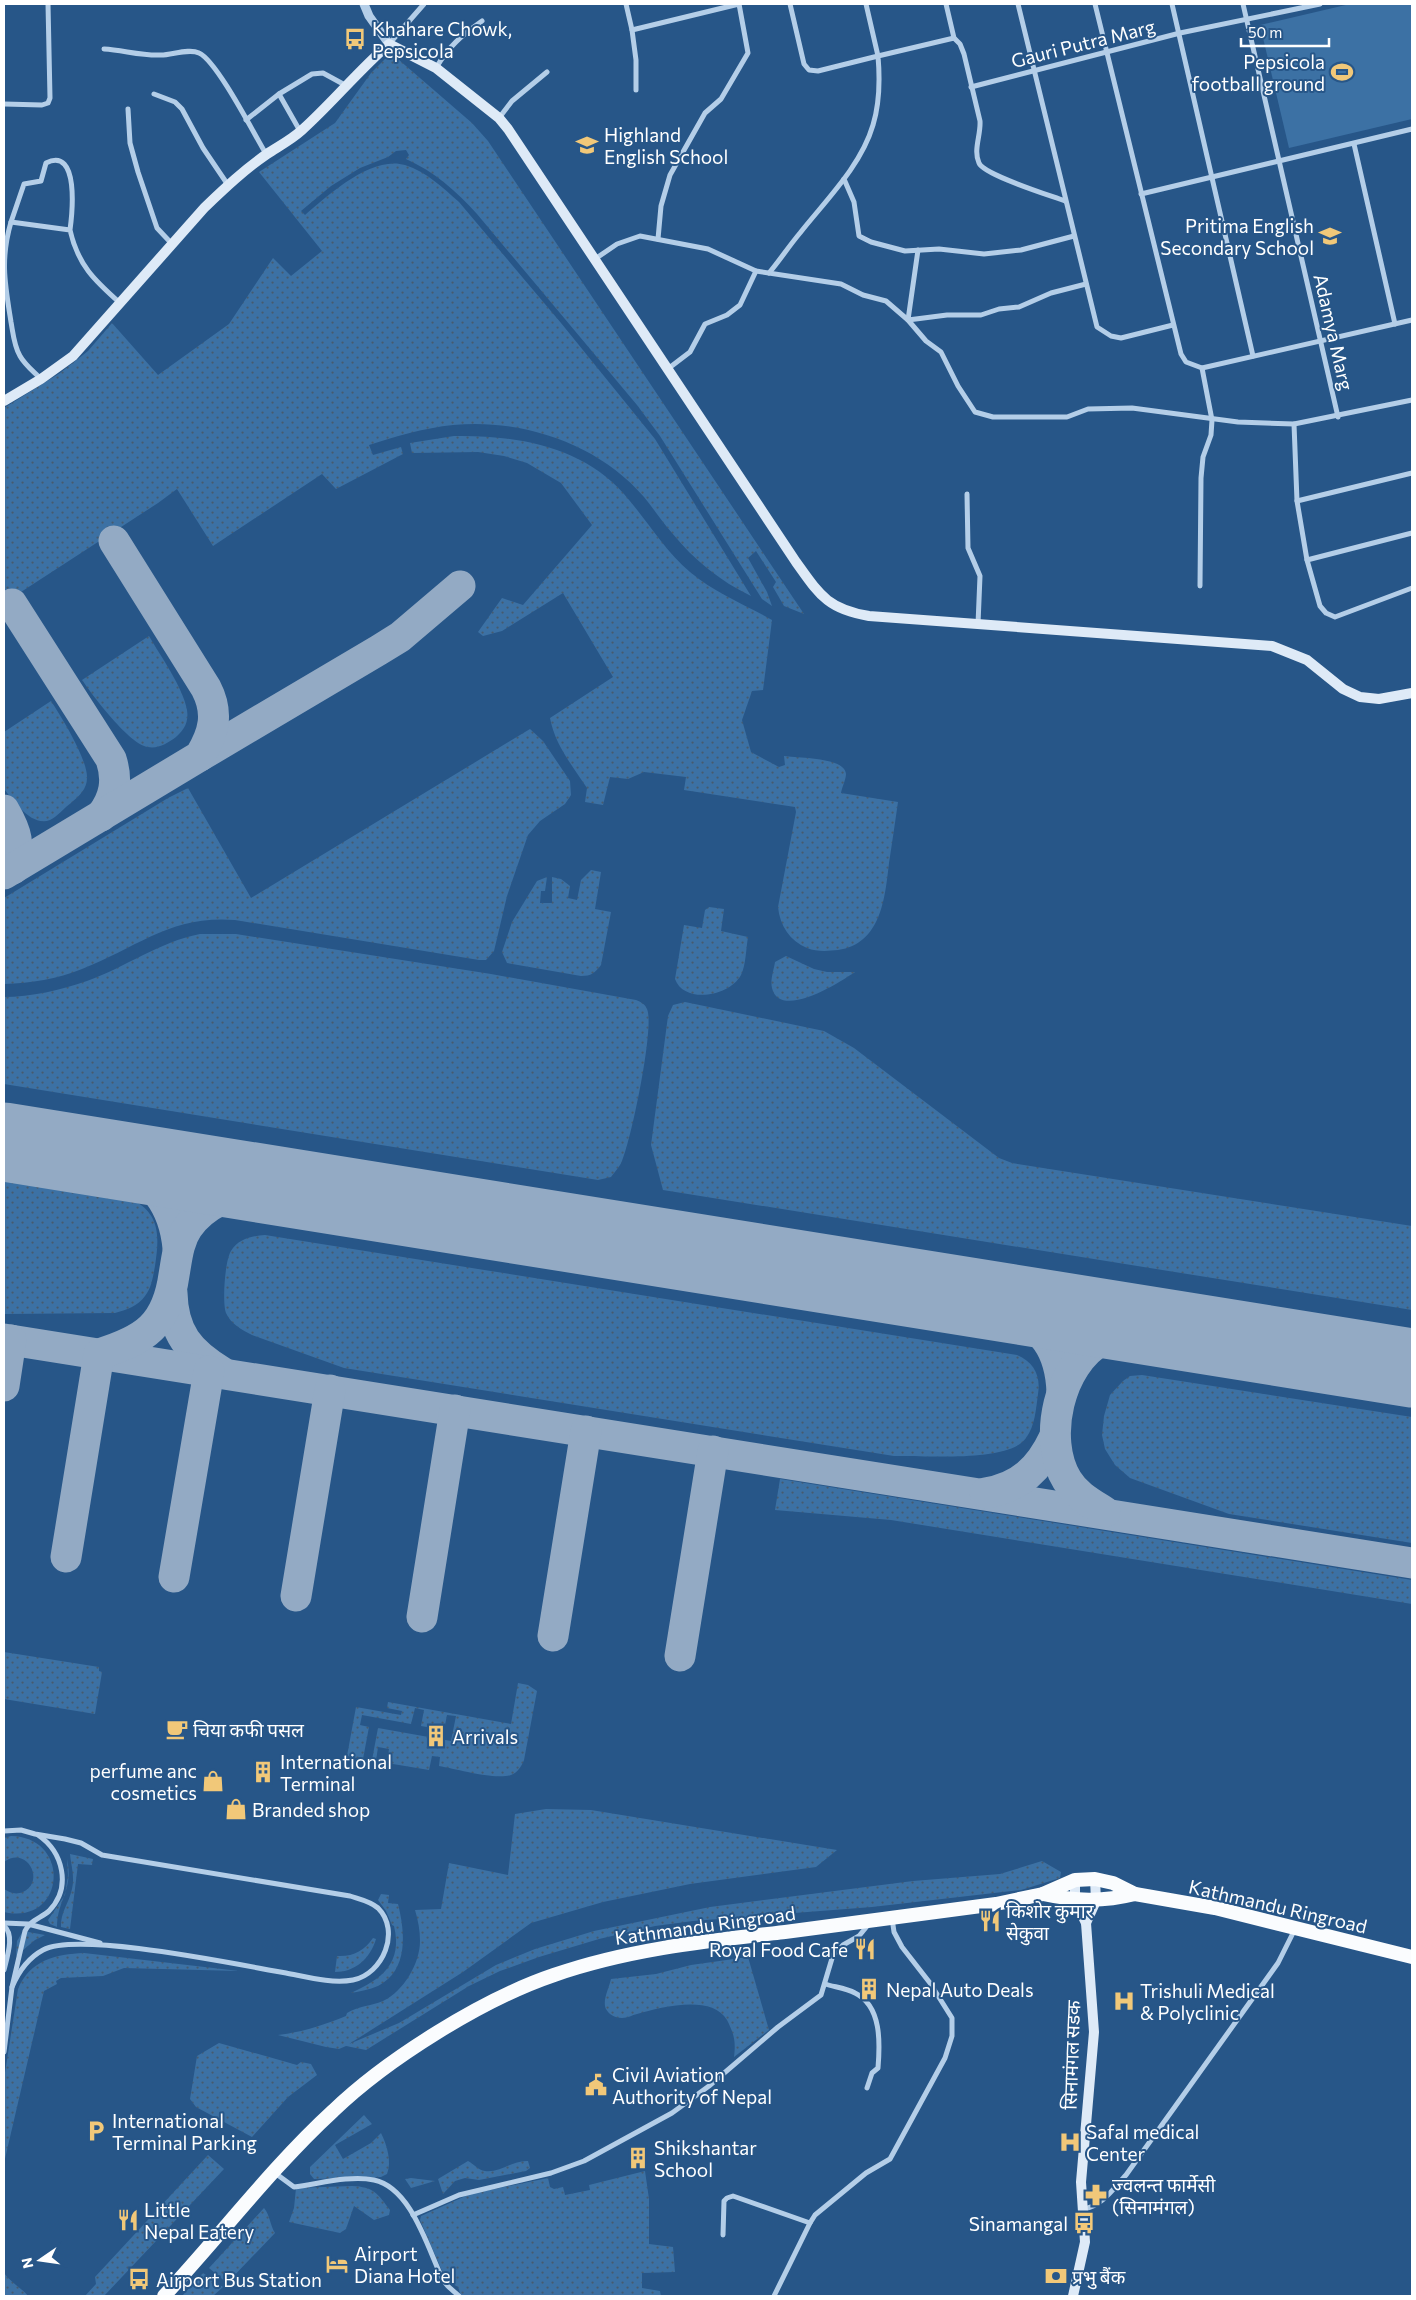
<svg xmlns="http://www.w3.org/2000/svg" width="1416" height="2300" font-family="Commissioner,'Noto Sans Devanagari',sans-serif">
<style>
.grass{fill:url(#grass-dots)}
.pitch{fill:#3c71a4}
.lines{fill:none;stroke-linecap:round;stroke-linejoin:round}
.taxiway{stroke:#93aac4;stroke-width:31}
.runway{stroke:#93aac4;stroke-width:79}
.minor{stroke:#b4cee8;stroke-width:5}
.tertiary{stroke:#b4cee8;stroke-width:9}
.secondary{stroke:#deeaf7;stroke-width:10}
.trunk{stroke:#fafcfe;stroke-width:14}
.labels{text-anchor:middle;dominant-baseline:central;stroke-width:4;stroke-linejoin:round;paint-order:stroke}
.poi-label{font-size:19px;fill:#fff;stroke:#275688;text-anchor:start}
.street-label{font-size:19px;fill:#fff;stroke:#275688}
</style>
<defs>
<pattern id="grass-dots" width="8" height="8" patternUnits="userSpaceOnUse" patternTransform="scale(1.25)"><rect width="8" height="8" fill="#3c71a4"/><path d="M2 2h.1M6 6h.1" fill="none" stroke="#465b6f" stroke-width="1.8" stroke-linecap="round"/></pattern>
</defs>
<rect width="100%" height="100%" fill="#275688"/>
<g class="grass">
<path d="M391 53 472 123 488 141 804 614 784 606 773 587 776 582 756 551 748 558 767 592 772 606 762 599 660 436 637 405 477 214C456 191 435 172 406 159L409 155 406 150 396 151 388 157 360 168 331 186 301 211 305 215C328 195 372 155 405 165 427 172 443 188 459 202L561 323 655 439 751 596C720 581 694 560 672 533 662 522 654 509 644 497 599 444 522 418 453 425 424 428 397 436 369 445L373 455 401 447 403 454 336 489 322 474 213 546 177 489 158 503 4 603V408L60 373 88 351 112 323 158 375 229 324 273 258 291 276 322 251 259 172 335 123 371 73Z"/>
<path d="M454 436C515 435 582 446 624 494 647 520 664 550 690 572 715 593 744 604 772 620L763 690 752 691 742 720 751 752 779 767 785 765 784 756C797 758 845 757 846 774 846 779 842 787 841 793L898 802C895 823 892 843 889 863 885 898 881 944 838 950 828 951 817 952 807 948 790 941 780 926 778 907L796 812 795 807 684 790 686 777 644 772 628 779 610 777 603 805 585 802 587 788C572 765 555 745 550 718L613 677 563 593 502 631 483 636 478 632 502 598 523 605 592 525 561 483 527 463 504 456 478 452 412 453 410 443Z"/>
<path d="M149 636C161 657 183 687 187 710 189 722 184 730 176 737 168 743 158 749 148 747 130 745 93 696 82 680Z"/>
<path d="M51 701C61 716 88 760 87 778 87 789 79 796 71 803 64 808 57 817 50 820 31 827 14 801 4 789V732Z"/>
<path d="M530 729 543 741 570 781 571 795 565 804 540 821 528 835 507 896 494 951 486 960H479L235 920C171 915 138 947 82 969 57 979 31 983 4 984V898L168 798 188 788 251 898Z"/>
<path d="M591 870 601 872 595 909 611 912 601 965C595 973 591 976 581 976L507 963 502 952 512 922 537 881 547 877 545 891H541L540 903H552V877L561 879 570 886 568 898 577 900 581 880Z"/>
<path d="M709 907 724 909 721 931 748 937C746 948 746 965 741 975 729 997 684 1004 675 979L684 925 702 928 705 910Z"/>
<path d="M200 934H236L491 974 636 1000C641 1002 645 1004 647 1009 655 1026 631 1141 622 1161 620 1166 615 1172 611 1177L598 1180 4 1084V997C31 997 61 990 87 981 126 967 159 942 200 934Z"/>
<path d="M786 956 814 969 827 972H855C842 981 780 1021 772 988 770 980 774 969 775 962Z"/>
<polygon points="685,1002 824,1031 854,1048 999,1158 1012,1163 1412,1226 1412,1310 663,1190 651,1145 668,1016 673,1005"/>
<path d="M4 1181 135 1201C161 1216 159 1239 155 1266 153 1276 152 1287 145 1296 138 1306 126 1310 115 1313L4 1314Z"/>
<path d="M265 1235 1017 1355C1034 1362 1041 1376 1038 1394 1036 1409 1035 1426 1026 1438 1009 1463 924 1455 894 1456L344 1368 252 1335C242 1330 231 1324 226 1313 222 1302 225 1260 231 1251 238 1239 252 1236 265 1235Z"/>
<polygon points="1142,1375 1412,1417 1412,1543 1229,1514 1130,1478 1115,1465 1105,1449 1102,1435 1104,1416 1110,1395 1123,1381 1130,1376"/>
<polygon points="780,1479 1412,1580 1412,1604 891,1520 775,1510"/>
<polygon points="4,1652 99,1667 99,1671 102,1672 95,1714 4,1699"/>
<path d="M518 1683 528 1685 537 1691 524 1760C522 1766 517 1773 511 1775 494 1780 457 1769 439 1766L440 1757 432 1756 429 1770 387 1763 389 1749 378 1747 376 1761 372 1760 378 1728 451 1741 456 1716 447 1715 444 1730 421 1726 424 1710 415 1708 411 1724 362 1715 360 1725 369 1727 363 1759 347 1756 356 1707 401 1715 402 1711 387 1708 388 1702 511 1724Z"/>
<path d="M546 1809 591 1810 837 1850 816 1867 690 1884 603 1902 531 1923 463 1972 349 2044 399 2023 496 1965 535 1949 594 1931 710 1907 913 1881 1000 1874 1042 1861 1061 1872 1060 1878 1021 1890 872 1907 693 1921 655 1926 599 1939 539 1957 500 1971 469 1986 366 2050 346 2046 339 2049 326 2047 278 2035C303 2032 324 2025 346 2016L347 2013C358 2006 371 2006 383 2001 404 1991 420 1963 420 1941 420 1930 418 1920 415 1910L441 1909 449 1863 508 1875 515 1814Z"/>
<path d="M11 1836C72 1837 66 1926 4 1912V1889C10 1893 16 1895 23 1892 46 1882 27 1845 4 1862V1838Z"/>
<path d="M70 1854 93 1859 92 1865 78 1864 70 1929 61 1927C60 1913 69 1903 72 1889 75 1877 71 1865 70 1854Z"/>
<path d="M67 1859C74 1890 57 1900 57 1927L50 1924 48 1920 65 1895 68 1875Z"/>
<path d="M381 1894 389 1895 388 1903 398 1904C405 1932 409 1970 378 1986 369 1990 360 1991 351 1993 382 1979 403 1963 394 1926L392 1925 386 1911 378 1900Z"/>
<polygon points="23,1931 45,1935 35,1940 16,1956 17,1941"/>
<path d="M373 1938 376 1939C370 1959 355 1972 335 1972L337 1956C353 1957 364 1951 373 1938Z"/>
<path d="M84 1953 239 1971 124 1968 103 1976 61 1978 56 1981 57 1984 44 1991 4 2163V2079L18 1989C30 1960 56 1954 84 1953Z"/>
<path d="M748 1957 769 2030 734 2057C736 2041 734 2034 727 2020 712 1994 661 2007 637 2014 632 2015 628 2018 622 2018 616 2018 609 2015 606 2009 602 2001 609 1988 611 1979L656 1974 691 1965Z"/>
<polygon points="219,2043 297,2065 301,2062 311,2064 317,2075 288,2097 252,2137 196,2107 190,2099 197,2056"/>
<path d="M364 2115 372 2124 335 2145 343 2159 371 2143 381 2133C387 2145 392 2162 387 2174L381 2177 314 2179 310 2174V2167Z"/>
<polygon points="208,2155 224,2169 104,2296 85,2296 96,2284 95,2277"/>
<path d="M468 2161C474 2164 478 2170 485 2171 500 2173 513 2160 528 2161L530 2168 526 2171 479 2180 465 2178 455 2181 443 2194 438 2179Z"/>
<polygon points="645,2171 649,2199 649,2244 673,2247 675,2272 642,2273 642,2288 660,2291 661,2296 461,2296 458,2287 446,2280 420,2220 421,2216 470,2194 548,2178 550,2187 554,2189 563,2187 565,2195 590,2190 589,2185"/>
<polygon points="411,2178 435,2181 411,2188 405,2179"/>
<path d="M352 2186C374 2187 377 2193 390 2210L389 2215 374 2220 354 2206 346 2229 340 2233 289 2222 294 2208 296 2188Z"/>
<path d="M264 2208C270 2215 270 2225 275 2233L227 2283 209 2268Z"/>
<path d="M4 2273C10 2282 24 2290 28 2296H4Z"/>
<polygon points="203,2273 223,2287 213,2296 182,2296"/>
</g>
<polygon class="pitch" points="1350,4 1412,4 1412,119 1289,148 1260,25"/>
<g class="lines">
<g class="taxiway">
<path d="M12 604 111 759C118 780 115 798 101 816"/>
<polyline points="200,756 379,650 400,637 460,586"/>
<path d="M4 810C18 834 19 842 13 869"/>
<path d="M4 874 200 756C214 733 219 713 206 688L114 541"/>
<path d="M111 1159C152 1177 174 1204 178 1248"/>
<path d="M172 1293C173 1333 189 1352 222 1372"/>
<path d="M1005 1303C1040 1330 1060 1343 1062 1392"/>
<polyline points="4,1339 1412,1563"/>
<polyline points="4,1386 11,1340"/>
<path d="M985 1493C1020 1488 1040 1468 1054 1438"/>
<path d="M1105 1512C1091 1503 1076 1495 1067 1480 1042 1439 1059 1364 1102 1340 1115 1333 1132 1330 1145 1325"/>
<path d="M66 1557 99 1354C145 1340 167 1325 174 1275 177 1258 178 1242 188 1227 207 1200 237 1193 267 1184"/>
<polyline points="174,1577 209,1371"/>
<polyline points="296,1596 330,1390"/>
<polyline points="422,1617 455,1410"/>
<polyline points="553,1636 586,1431"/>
<polyline points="680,1656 713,1451"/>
</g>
<polyline class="runway" points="4,1142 1412,1368"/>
<g class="minor">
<polyline points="626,4 632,30 739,4"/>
<polyline points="790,4 804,64 809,70 818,71 878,56 866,4"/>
<path d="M946 4 954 38 960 44 964 54 980 121C981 135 973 150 979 163 984 175 1049 195 1065 201"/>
<polyline points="1018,4 1097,327 1111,336 1121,338 1173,325"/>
<polyline points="1095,4 1181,354 1186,362 1202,368 1212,420 1211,435 1203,457 1201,478 1200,586"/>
<polyline points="1172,4 1253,356"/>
<polyline points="1243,4 1338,417"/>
<polyline points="632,30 636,60 636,90"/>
<polyline points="389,44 424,4"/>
<path d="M104 49C123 50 141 56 161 55 172 55 189 48 199 53 217 61 254 134 266 154"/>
<path d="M436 68C448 47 462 35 482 21"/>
<polyline points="971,87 1180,33 1320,4"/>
<polyline points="154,94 175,102 182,109 203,148 228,185"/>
<polyline points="4,104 42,105 48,103 50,98 48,4"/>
<polyline points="128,109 130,143 138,172 157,228 173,245"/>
<polyline points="499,118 512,101 547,72"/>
<polyline points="246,120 279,94"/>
<polyline points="300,131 279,94 312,74 323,73 345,85"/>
<polyline points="1354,144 1395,324"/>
<polyline points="844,179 854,202 859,236 871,242 905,251 939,249 984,254 1021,250 1074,236"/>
<polyline points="1141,194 1412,129"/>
<path d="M11 222C0 260 5 284 11 322 13 333 14 346 20 356 25 365 33 371 41 379"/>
<path d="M70 230C72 215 80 146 46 163L41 181 24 184 11 222 70 230C78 265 94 280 120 303"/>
<polyline points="658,239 661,206 670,175 705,113 721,99 748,53 739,4"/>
<polyline points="918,250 908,320 947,315 981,315 999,309 1019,307 1051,293 1086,284"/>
<polyline points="595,259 617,244 640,236 708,249 756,271 841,284 863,295 886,301 908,320 926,341 941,352 958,386 975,412 993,417 1067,417 1088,409 1132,408 1238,422 1294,424 1412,400"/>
<path d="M769 273C780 260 789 246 800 233 826 200 861 166 873 125 880 102 880 79 878 56L954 38"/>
<polyline points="669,368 690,352 705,324 727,315 740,305 756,271"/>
<polyline points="1202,368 1412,320"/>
<polyline points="1294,424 1297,501 1307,560 1320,606 1326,613 1335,617 1412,588"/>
<polyline points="967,494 968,548 980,576 978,624"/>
<polyline points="1297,501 1412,473"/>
<polyline points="1307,560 1412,533"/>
<path d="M4 1831 21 1830 35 1834 65 1839 81 1843 102 1855 350 1896C359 1899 370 1901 378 1908 401 1931 383 1974 353 1980 332 1984 307 1977 286 1973 239 1965 79 1931 43 1950 28 1958 18 1973 12 1987"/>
<polyline points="4,1923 28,1924 100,1943"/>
<path d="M4 1926C15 1935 7 1957 4 1970"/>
<path d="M825 1984C834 1987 846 1988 855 1993 882 2006 880 2044 878 2068L872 2073 867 2088"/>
<path d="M4 2052 12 1987 25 1931C29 1921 41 1918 49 1911 72 1887 63 1852 38 1835"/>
<path d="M275 2173 294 2187C319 2184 349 2175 374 2180 412 2188 428 2250 443 2280 446 2286 454 2291 459 2296"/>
<path d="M1083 2209C1101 2207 1114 2188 1126 2175L1278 1963 1295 1929"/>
<polyline points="413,2215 459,2195 551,2173 584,2161 672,2113 709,2086 778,2027 821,1995 833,1955 843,1945 859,1936 868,1925"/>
<polyline points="723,2235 724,2201 727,2198 733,2196 810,2223"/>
<polyline points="774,2296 810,2223 815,2215 866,2173 890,2159 945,2058 952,2036 952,2018 930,1983 902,1947 894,1932 892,1918"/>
</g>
<polyline class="tertiary" points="364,4 369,16 389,44"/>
<g class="secondary">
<path d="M4 401 41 379 73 356 205 207C225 188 245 169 267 154 279 146 291 140 302 130 332 103 358 71 389 44L436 68 499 118 508 129 796 562C819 594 827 609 869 616L1272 646 1307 660 1343 689 1360 697 1379 699 1412 693"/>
<polyline points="1086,1923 1096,1901 1095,1879"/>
<polyline points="1073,2296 1085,2242 1081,2182 1094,2032 1086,1923 1075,1900 1075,1880"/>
</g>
<g class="trunk">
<path d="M1043 1894C1075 1901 1103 1902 1135 1894"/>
<path d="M164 2296C220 2236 272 2167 333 2111 387 2059 483 1999 554 1975 629 1949 707 1941 785 1932 856 1923 926 1913 996 1904L1043 1894 1075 1880 1095 1879 1113 1883 1135 1894 1215 1908 1412 1957"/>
</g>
</g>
<defs>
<g id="bus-bare" transform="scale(1.725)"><path d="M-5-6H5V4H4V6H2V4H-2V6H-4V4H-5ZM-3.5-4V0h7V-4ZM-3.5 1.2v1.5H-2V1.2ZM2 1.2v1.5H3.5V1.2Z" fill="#f1c879" stroke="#275688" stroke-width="2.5" paint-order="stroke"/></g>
<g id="stadium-bare" transform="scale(1.725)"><path d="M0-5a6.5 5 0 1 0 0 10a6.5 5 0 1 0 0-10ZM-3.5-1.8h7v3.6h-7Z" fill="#f1c879" stroke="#275688" stroke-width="2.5" paint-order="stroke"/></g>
<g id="school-bare" transform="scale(1.725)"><path d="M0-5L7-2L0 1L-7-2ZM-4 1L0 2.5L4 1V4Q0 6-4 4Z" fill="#f1c879" stroke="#275688" stroke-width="2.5" paint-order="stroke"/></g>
<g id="cafe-bare" transform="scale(1.725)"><path d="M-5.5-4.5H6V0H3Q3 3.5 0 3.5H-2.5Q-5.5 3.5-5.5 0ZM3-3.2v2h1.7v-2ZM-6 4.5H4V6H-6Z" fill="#f1c879" stroke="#275688" stroke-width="2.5" paint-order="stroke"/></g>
<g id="building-bare" transform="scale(1.725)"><path d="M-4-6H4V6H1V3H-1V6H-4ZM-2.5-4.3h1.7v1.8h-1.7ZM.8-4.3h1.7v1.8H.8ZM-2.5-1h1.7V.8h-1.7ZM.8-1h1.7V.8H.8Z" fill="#f1c879" stroke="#275688" stroke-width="2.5" paint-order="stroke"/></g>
<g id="shop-bare" transform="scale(1.725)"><path d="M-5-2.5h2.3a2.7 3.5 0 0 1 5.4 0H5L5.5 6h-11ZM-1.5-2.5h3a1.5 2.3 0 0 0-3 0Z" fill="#f1c879" stroke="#275688" stroke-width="2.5" paint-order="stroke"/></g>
<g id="restaurant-bare" transform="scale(1.725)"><path d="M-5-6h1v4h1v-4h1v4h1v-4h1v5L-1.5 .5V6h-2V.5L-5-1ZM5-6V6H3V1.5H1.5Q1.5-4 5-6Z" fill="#f1c879" stroke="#275688" stroke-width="2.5" paint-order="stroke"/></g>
<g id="hospital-bare" transform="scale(1.725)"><path d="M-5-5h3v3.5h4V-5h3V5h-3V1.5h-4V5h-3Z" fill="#f1c879" stroke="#275688" stroke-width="2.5" paint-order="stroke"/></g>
<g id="civic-bare" transform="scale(1.725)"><path d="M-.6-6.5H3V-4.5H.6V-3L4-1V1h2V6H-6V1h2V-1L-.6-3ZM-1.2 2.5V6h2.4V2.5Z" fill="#f1c879" stroke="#275688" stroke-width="2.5" paint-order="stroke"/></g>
<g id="parking-bare" transform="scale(1.725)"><path d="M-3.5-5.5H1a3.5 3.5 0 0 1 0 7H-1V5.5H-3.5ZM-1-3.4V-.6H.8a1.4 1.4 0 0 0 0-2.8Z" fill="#f1c879" stroke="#275688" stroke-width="2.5" paint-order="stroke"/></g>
<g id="pharmacy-bare" transform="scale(1.725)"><path d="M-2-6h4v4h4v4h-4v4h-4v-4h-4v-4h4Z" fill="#f1c879" stroke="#275688" stroke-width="2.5" paint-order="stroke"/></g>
<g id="hotel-bare" transform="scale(1.725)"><path d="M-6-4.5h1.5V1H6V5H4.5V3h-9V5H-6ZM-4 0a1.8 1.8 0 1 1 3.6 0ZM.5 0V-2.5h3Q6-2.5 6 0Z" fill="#f1c879" stroke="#275688" stroke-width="2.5" paint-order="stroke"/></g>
<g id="bank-bare" transform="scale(1.725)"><path d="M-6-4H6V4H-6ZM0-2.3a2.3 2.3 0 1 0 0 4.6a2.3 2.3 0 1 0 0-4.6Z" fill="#f1c879" stroke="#275688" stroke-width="2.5" paint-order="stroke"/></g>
</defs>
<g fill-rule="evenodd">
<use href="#bus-bare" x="355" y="39"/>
<use href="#stadium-bare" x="1342" y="72"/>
<use href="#school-bare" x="587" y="145"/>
<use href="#school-bare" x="1330" y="236"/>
<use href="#cafe-bare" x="177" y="1729"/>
<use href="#building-bare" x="436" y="1736"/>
<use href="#building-bare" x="263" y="1772"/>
<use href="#shop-bare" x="213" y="1781"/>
<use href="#shop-bare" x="236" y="1809"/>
<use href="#restaurant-bare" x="990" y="1921"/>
<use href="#restaurant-bare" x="865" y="1949"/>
<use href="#building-bare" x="869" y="1989"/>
<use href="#hospital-bare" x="1124" y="2001"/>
<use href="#civic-bare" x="596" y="2085"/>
<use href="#parking-bare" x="96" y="2131"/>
<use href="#hospital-bare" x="1070" y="2142"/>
<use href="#building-bare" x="638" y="2158"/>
<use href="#pharmacy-bare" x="1096" y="2195"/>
<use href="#restaurant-bare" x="128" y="2220"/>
<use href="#bus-bare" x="1084" y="2223"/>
<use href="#hotel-bare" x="337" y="2264"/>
<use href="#bank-bare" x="1056" y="2276"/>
<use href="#bus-bare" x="139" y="2279"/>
</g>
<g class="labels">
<g class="poi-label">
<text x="372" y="28">Khahare Chowk,<tspan x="372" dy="22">Pepsicola</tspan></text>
<text x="1325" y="61" text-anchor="end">Pepsicola<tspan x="1325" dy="22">football ground</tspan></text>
<text x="604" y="134">Highland<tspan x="604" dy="22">English School</tspan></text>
<text x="1314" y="225" text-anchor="end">Pritima English<tspan x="1314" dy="22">Secondary School</tspan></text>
<text x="193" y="1729">चिया कफी पसल</text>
<text x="452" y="1736">Arrivals</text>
<text x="280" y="1761">International<tspan x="280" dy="22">Terminal</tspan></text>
<text x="197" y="1770" text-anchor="end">perfume anc<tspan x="197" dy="22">cosmetics</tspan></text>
<text x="252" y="1809">Branded shop</text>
<text x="1006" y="1910">किशोर कुमार<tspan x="1006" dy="22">सेकुवा</tspan></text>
<text x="848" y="1949" text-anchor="end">Royal Food Cafe</text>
<text x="886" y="1989">Nepal Auto Deals</text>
<text x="1140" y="1990">Trishuli Medical<tspan x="1140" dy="22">&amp; Polyclinic</tspan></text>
<text x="612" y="2074">Civil Aviation<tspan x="612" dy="22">Authority of Nepal</tspan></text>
<text x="112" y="2120">International<tspan x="112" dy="22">Terminal Parking</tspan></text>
<text x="1086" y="2131">Safal medical<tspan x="1086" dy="22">Center</tspan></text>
<text x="654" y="2147">Shikshantar<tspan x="654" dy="22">School</tspan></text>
<text x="1112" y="2184">ज्वलन्त फार्मेसी<tspan x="1112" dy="22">(सिनामंगल)</tspan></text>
<text x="144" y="2209">Little<tspan x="144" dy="22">Nepal Eatery</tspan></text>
<text x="1068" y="2223" text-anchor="end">Sinamangal</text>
<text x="354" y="2253">Airport<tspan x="354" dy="22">Diana Hotel</tspan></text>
<text x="1072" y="2276">प्रभु बैंक</text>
<text x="156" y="2279">Airport Bus Station</text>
</g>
<g class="street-label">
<text transform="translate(1083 43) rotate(-14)">Gauri Putra Marg</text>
<text transform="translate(1334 332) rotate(77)">Adamya Marg</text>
<text transform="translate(1278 1906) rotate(13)">Kathmandu Ringroad</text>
<text transform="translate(705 1925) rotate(-8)">Kathmandu Ringroad</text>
<text transform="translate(1071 2055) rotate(-88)">सिनामंगल सडक</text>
</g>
</g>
<rect width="1416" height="2300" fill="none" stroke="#ffffff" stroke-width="10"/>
<g transform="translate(40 2260) rotate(257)" stroke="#275688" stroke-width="4" paint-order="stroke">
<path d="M0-4L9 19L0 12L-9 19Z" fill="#ffffff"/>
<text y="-8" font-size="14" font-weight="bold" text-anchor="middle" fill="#ffffff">N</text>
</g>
<path d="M1241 38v8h88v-8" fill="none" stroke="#ffffff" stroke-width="2.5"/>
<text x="1248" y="38" font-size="15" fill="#ffffff" stroke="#275688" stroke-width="4" paint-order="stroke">50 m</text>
</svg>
